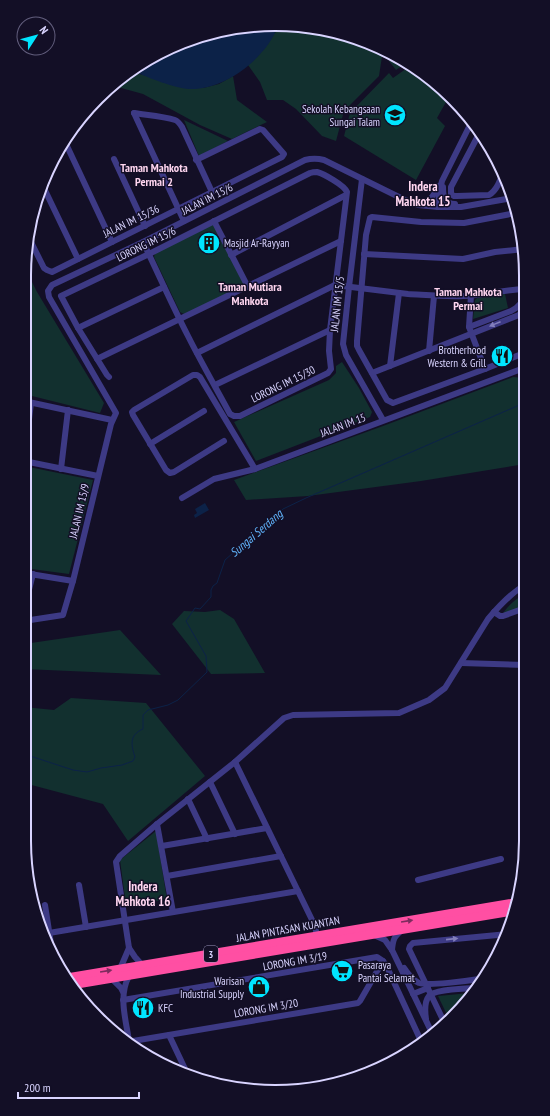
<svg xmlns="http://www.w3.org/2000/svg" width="550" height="1116" font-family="'PT Sans Narrow',sans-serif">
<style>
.green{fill:#12302f}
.water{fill:#0c2248}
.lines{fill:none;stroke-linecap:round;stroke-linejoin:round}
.stream{stroke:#0c2248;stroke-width:1}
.minor{stroke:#3d3a85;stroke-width:6}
.highway{stroke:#ff4fa3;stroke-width:9}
.oneway{fill:#837fbc}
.oneway2{fill:#7d2c5e}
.labels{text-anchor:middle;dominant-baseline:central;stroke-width:3;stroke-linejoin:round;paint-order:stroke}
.shield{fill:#130f26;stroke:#9e99be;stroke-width:1}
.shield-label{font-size:10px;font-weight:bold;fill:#d9d4ff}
.poi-label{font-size:11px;fill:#d9d4ff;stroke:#130f26;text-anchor:end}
.street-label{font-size:11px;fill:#d9d4ff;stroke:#130f26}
.neighbourhood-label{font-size:12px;font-weight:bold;fill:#ffd6f0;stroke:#130f26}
.water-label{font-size:12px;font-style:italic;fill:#62b6ff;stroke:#130f26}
.quarter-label{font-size:13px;font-weight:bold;fill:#ffd6f0;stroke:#130f26}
.rim{fill:none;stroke:#d9d4ff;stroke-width:2}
</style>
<rect width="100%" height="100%" fill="#130f26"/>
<g class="green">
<path d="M279 25 371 43 383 50 379 76 344 111 336 141 322 136 296 109 283 100H267L260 82 248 65C263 52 270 42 279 25Z"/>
<polygon points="395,57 406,63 396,70 389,61"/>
<polygon points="410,66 425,74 446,102 437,118 445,126 416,180 344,136 350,113 389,73 393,78"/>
<polygon points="136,72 139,74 203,88 219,84 233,76 237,100 267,122 232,139 200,125 143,94 114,86"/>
<polygon points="184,120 228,141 199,156"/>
<polygon points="214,221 248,287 184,314 180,312 154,257 155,253"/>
<polygon points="25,268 37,292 104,403 100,413 24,394 24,275"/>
<polygon points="505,294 508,308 473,319 475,300 478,297"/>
<polygon points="342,362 359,388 372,412 370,417 256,461 234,422 329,380 336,373 336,366"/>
<polygon points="513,377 524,378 525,464 421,481 308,496 246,500 234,480 383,426"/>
<polygon points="24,466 93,480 69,574 24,568"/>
<path d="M525 593V606L502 615C507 606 516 599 525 593Z"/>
<polygon points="220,610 234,619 265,673 211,674 172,624 184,611 205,612"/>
<polygon points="120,630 161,675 24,669 24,644"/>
<polygon points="71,698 146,703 205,776 128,841 103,804 24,783 24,707 54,710"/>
<polygon points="156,831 167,900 126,905 120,860"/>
<polygon points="470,993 453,1018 450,1021 438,996"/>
</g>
<g class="water">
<path d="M275 24 279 25C274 35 269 45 261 53 244 73 215 90 189 89 174 88 149 78 136 72L179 43Z"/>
<polygon points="205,503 209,510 195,518 194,515 197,513 195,509"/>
</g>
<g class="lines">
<path class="stream" d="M24 754 73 770 87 772 101 768 122 765 133 761 135 757C131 745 129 735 143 729V715L148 710 168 705 178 700 207 672 206 656 186 621 195 608 200 609 211 597V590L213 586 217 583 225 560 283 509 306 498 524 403"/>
<g class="minor">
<path d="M134 113C146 115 163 116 175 120 178 121 180 124 182 127L212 192"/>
<polyline points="134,113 184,221"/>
<path d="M480 132 451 187V194L454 196H457L489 195C497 190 500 181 503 172"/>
<polyline points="67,146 112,242"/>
<polyline points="114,159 145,226"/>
<polyline points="362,179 349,287 343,344 346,355 383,420"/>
<polyline points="42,184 78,259"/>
<path d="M443 187C443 197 444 203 455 204"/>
<polyline points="418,203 426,202 432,197 439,186"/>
<polyline points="438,207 439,194 442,181 472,121"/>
<polyline points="516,213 464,223 421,222 372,217 370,218 366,235 357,341 357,346 359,350 387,400 393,403 485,369 524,353"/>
<polyline points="214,221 248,287"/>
<polyline points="31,242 44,268 47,270 52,272 282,157 284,154 263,130 260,129 196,160"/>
<polyline points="364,254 463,259 495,252 524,249"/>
<polyline points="231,255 346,195"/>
<path d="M335 285C360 288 384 291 408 294 426 295 445 297 463 296 484 295 504 290 524 289"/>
<polyline points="471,295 469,327 485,369"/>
<polyline points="469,327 511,311 516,308 524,300"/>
<polyline points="78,328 164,287"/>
<polyline points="429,351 434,296"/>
<polyline points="197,353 335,285"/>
<polyline points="97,359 341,241"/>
<polyline points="390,366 399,293"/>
<polyline points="372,373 519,315 524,309"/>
<path d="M109 377 107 375 78 328 61 296 149 254 310 173C313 172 314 172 317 172 324 174 344 185 347 192L330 330 329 351 331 369 328 373 240 416H234L230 414C216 388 201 362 188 336 172 305 158 273 143 242"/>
<polyline points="215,385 330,330"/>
<polyline points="24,401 112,420"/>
<polyline points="224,441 174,472 170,473 166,470 133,415 132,412 134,410 193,375 197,375 200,377 255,469"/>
<polyline points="150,444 204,411"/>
<polyline points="24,460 31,403"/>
<polyline points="24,461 98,476"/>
<polyline points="61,469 68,410"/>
<polyline points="182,498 214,479 255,469 524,368"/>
<polyline points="24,573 73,581"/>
<polyline points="24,609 33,574"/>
<polyline points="494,612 500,616 503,616 525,608"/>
<path d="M24 621 63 615 73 581 111 424 116 413 49 297 48 291 52 285 143 242 305 160C312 158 317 158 324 160L403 199 418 205 438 207H461L512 198"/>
<polyline points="461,663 525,665"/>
<polyline points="235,762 315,926 317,936"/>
<polyline points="210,782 235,834"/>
<polyline points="188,799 207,839"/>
<polyline points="157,824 173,912"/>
<polyline points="162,846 267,828"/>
<polyline points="167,876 281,856"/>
<polyline points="418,880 501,859"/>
<polyline points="79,885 86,927"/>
<polyline points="45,905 52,950"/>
<polyline points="49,933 298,891"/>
<polyline points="374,935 385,940 392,950 432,1033"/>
<path d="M392 950C393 939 394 937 402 930"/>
<path d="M143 966 135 957 129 948 116 862 120 856 157 824 235 762 284 718 293 715 399 713 429 700 445 688 488 619C499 606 511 593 525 585"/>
<path d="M404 968C408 974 412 980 419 983 429 986 467 981 479 979"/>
<polyline points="120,969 129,948"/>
<path d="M129 976C118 996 126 1020 129 1041L130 1044"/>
<polyline points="112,979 121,988 123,992"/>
<polyline points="413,994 428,988"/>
<polyline points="123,1000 377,957 383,961 386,965 421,1041"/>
<path d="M426 1019C425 1012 424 1002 429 996 435 989 463 989 473 988"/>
<polyline points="445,1024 409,949 410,946 413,943 508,934"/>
<polyline points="169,1035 186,1071"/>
<polyline points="127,1042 358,1003 360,1001 383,961"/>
</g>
<g class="highway">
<polyline points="67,978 514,903"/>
<polyline points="71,985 512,911"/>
</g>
</g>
<defs><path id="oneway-solid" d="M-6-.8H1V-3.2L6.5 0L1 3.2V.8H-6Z"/></defs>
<g class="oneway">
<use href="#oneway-solid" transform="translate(495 324) rotate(158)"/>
<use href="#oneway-solid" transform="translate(452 939) rotate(-6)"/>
</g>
<g class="oneway2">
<use href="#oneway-solid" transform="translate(407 921) rotate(-9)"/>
<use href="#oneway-solid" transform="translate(106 971) rotate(-9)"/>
</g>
<defs>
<g id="school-disc" transform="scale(1.15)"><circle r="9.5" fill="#00e5ff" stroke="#130f26"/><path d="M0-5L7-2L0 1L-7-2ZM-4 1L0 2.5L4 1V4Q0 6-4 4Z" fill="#111"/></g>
<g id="building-disc" transform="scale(1.15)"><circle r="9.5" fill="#00e5ff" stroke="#130f26"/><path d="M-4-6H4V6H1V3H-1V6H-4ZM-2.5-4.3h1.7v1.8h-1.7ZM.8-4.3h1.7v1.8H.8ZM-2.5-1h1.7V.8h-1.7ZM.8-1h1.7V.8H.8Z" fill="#111"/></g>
<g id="restaurant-disc" transform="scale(1.15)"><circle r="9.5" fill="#00e5ff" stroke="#130f26"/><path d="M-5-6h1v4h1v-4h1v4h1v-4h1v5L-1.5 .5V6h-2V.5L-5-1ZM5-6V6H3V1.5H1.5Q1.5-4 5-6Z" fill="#111"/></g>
<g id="supermarket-disc" transform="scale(1.15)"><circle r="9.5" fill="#00e5ff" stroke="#130f26"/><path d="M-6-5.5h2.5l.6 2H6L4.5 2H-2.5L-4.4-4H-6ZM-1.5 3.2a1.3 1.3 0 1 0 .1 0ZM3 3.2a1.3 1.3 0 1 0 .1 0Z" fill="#111"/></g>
<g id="shop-disc" transform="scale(1.15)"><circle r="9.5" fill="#00e5ff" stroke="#130f26"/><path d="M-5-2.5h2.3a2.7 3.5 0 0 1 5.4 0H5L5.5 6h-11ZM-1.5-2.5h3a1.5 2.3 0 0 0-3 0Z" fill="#111"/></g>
</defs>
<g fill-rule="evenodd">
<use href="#school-disc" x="395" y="115"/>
<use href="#building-disc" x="209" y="243"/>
<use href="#restaurant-disc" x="502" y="356"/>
<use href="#supermarket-disc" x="342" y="971"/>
<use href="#shop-disc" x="259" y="987"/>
<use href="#restaurant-disc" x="143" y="1008"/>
</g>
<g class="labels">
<rect class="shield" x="204" y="946" width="14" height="16" rx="3"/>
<g class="shield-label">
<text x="211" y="954">3</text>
</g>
<g class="poi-label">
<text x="380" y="109">Sekolah Kebangsaan<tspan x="380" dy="13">Sungai Talam</tspan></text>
<text x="224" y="243" text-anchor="start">Masjid Ar-Rayyan</text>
<text x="486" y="350">Brotherhood<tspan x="486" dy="13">Western &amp; Grill</tspan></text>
<text x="358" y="965" text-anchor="start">Pasaraya<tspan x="358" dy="13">Pantai Selamat</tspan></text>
<text x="244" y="981">Warisan<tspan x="244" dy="13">Industrial Supply</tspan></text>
<text x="158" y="1008" text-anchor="start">KFC</text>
</g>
<g class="street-label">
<text transform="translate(207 199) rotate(-27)">JALAN IM 15/6</text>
<text transform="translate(131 221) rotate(-26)">JALAN IM 15/36</text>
<text transform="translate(146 244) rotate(-26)">LORONG IM 15/6</text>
<text transform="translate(337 304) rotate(-84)">JALAN IM 15/5</text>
<text transform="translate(283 384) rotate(-26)">LORONG IM 15/30</text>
<text transform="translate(343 425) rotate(-21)">JALAN IM 15</text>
<text transform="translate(79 511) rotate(-77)">JALAN IM 15/9</text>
<text transform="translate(288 929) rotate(-10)">JALAN PINTASAN KUANTAN</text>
<text transform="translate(295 961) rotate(-10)">LORONG IM 3/19</text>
<text transform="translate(266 1008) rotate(-10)">LORONG IM 3/20</text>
</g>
<g class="neighbourhood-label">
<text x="154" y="167">Taman Mahkota<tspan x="154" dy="14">Permai 2</tspan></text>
<text x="250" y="286">Taman Mutiara<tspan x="250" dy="14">Mahkota</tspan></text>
<text x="468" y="291">Taman Mahkota<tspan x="468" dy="14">Permai</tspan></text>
</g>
<g class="water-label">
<text transform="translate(256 533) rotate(-41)">Sungai Serdang</text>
</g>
<g class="quarter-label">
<text x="423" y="186">Indera<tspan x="423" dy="15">Mahkota 15</tspan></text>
<text x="143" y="886">Indera<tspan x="143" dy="15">Mahkota 16</tspan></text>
</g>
</g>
<path d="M0 0H550V1116H0ZM275 31H275A244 244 0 0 1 519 275V841A244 244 0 0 1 275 1085H275A244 244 0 0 1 31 841V275A244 244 0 0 1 275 31Z" fill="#130f26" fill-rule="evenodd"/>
<path class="rim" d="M275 31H275A244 244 0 0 1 519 275V841A244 244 0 0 1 275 1085H275A244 244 0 0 1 31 841V275A244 244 0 0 1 275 31Z"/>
<g transform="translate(36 36) rotate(54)"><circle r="19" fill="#130f26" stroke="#625e7d"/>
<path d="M0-3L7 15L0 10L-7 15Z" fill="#00e5ff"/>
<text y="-6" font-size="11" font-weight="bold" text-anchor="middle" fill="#d9d4ff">N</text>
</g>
<path d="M18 1092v6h121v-6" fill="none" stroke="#d9d4ff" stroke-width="2"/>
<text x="24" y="1092" font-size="12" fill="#d9d4ff" stroke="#130f26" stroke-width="3" paint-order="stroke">200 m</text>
</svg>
